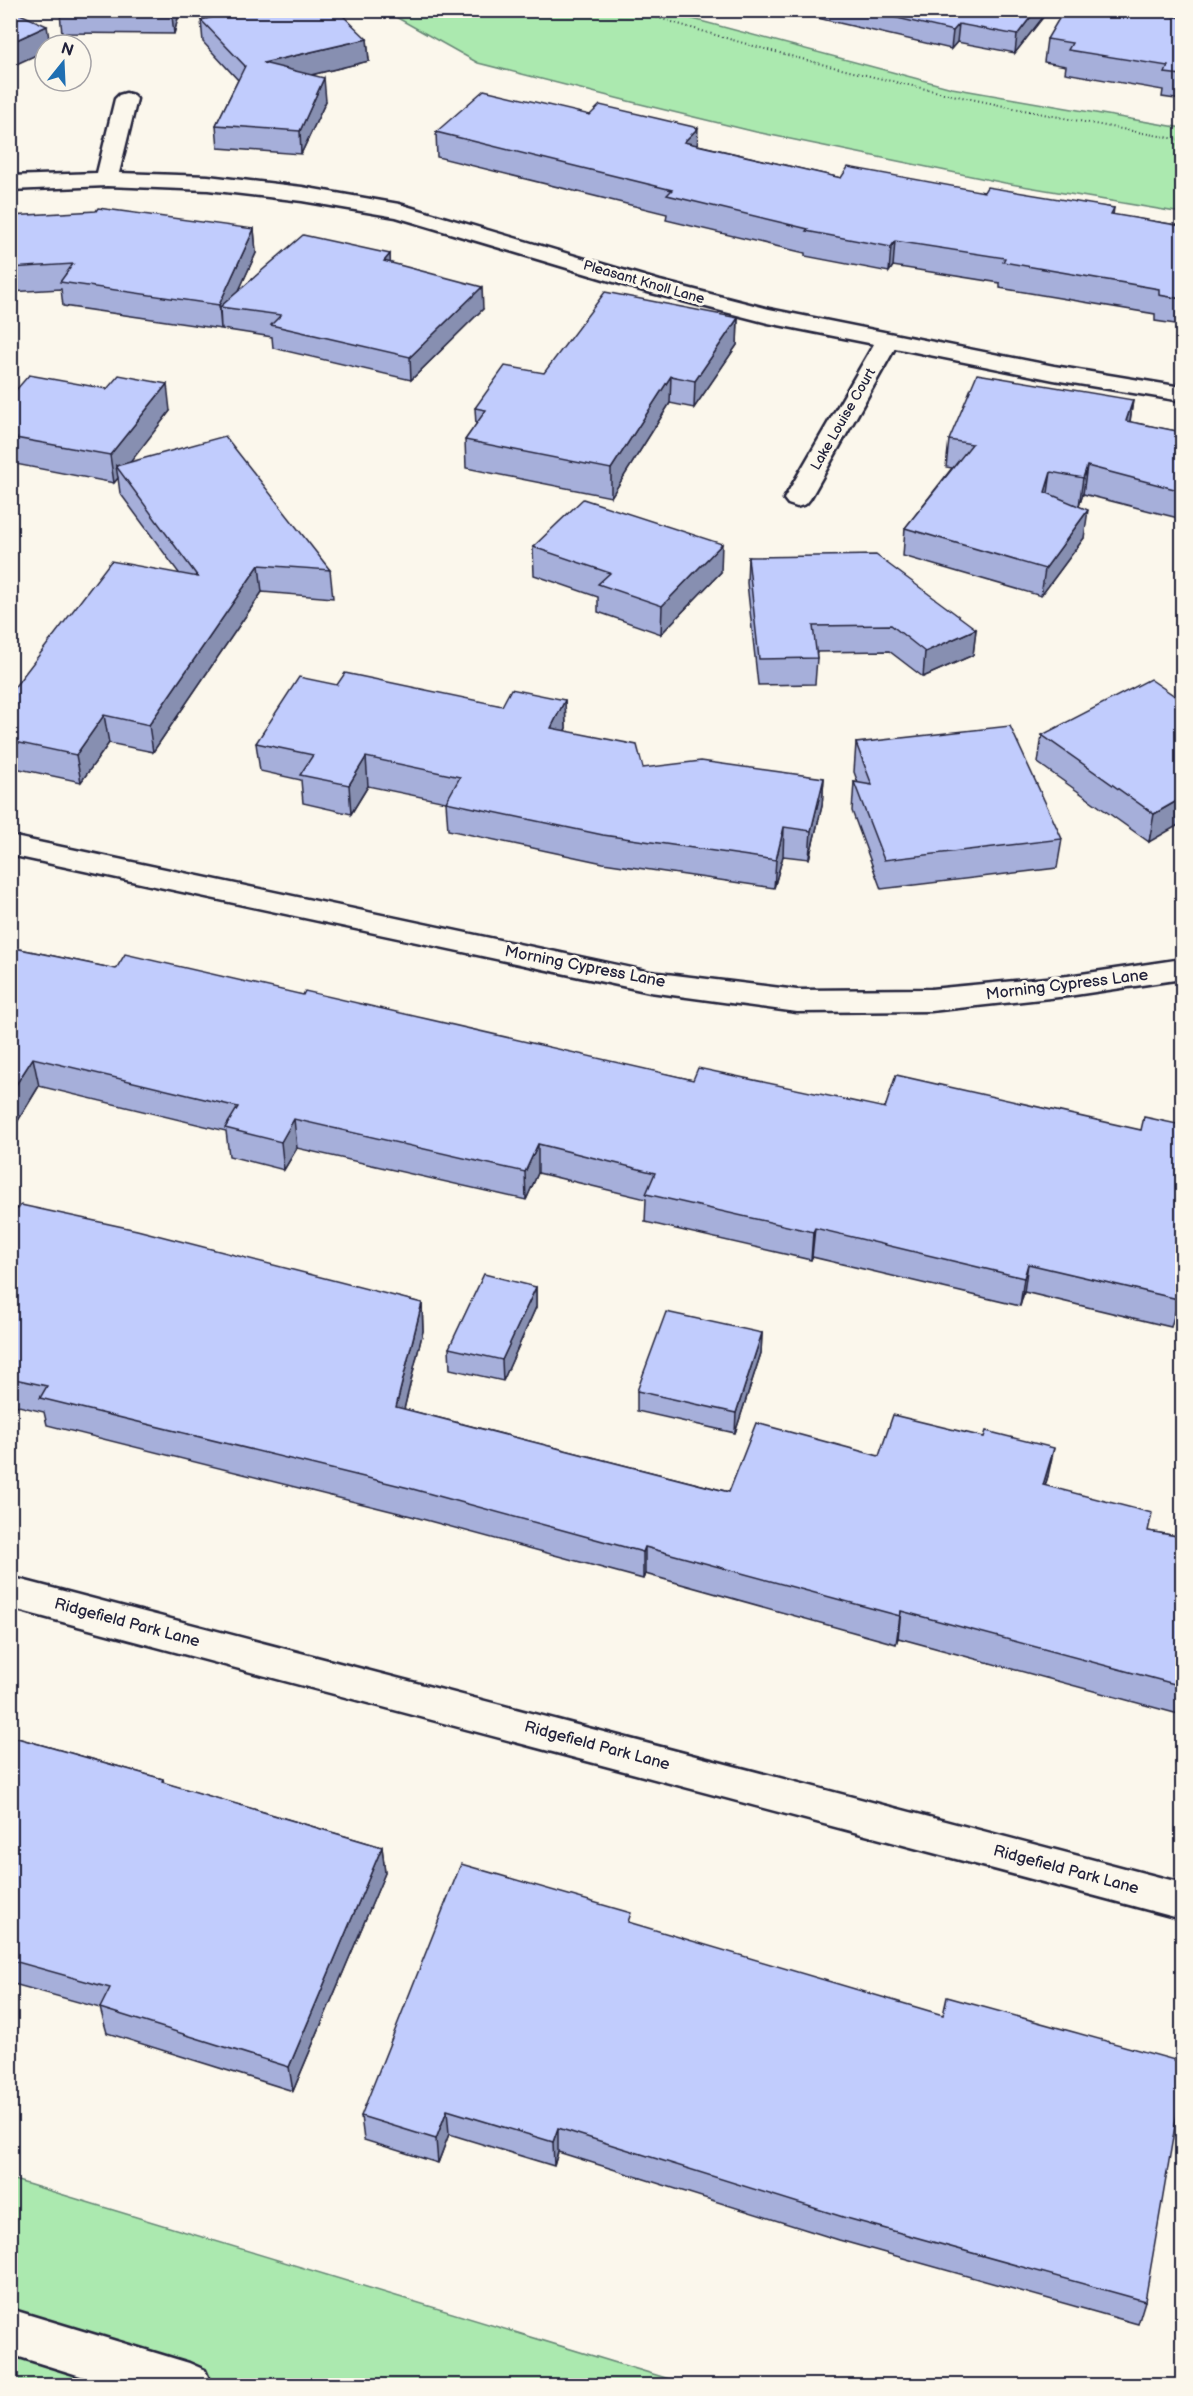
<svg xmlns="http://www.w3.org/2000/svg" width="1193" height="2396" font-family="'Balsamiq Sans',sans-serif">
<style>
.green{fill:#abe9af;stroke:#668675;stroke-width:1.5}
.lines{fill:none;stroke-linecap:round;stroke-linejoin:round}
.street-casing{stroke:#22223b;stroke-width:5}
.secondary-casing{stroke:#22223b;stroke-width:5}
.path{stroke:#22223b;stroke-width:2;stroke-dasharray:1 3;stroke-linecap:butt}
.street{fill:#fbf7ec;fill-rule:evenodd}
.secondary{fill:#fbf7ec;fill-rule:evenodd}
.wall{fill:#a6afda;stroke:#22223b;stroke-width:1.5}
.shaded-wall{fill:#878fb1;stroke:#22223b;stroke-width:1.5}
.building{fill:#c1ccfd;stroke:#22223b;stroke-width:1.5}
.labels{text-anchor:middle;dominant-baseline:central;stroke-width:6;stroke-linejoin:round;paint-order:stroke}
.far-street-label{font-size:14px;fill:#22223b;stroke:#fbf7ec}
.street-label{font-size:16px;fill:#22223b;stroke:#fbf7ec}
</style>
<rect width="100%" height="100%" fill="#fbf7ec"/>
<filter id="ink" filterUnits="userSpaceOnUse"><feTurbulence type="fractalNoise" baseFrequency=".0167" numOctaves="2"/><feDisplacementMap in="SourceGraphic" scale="12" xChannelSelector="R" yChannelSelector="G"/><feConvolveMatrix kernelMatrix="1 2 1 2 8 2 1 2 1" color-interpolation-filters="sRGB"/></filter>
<g filter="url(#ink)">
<g class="green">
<polygon points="385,11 663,11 952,88 1182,128 1182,213 1005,183 756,132 632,102 478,63"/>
<polygon points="11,2179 689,2385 11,2385"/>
</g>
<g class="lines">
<g class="street-casing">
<g id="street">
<polygon points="126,93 133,95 137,99 119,173 208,176 302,187 399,204 660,281 769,309 1054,366 1182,387 1182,401 1054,380 895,348 810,499 806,504 797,507 788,504 784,499 874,344 768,323 644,291 396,217 302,201 208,190 107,186 10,190 10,176 97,173 115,99 119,95"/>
<polygon points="10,836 650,972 797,990 931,989 1068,976 1182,959 1182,979 1068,996 931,1011 797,1012 650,992 10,855"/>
<polygon points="10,1577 1182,1883 1182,1919 10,1608"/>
</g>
</g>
<g class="secondary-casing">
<polygon id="secondary" points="10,2309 189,2363 205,2370 212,2386 113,2386 10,2354"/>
</g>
<path class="path" d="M634 10C813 68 996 107 1182 140"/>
<use href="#street" class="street"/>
<use href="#secondary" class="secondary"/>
</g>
<g class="wall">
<polygon points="61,10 180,10 174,34 62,33 60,14"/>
<polygon points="783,10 1045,10 1044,16 1015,53 957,42 951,49"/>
<polygon points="1182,18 1182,100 1162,97 1163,90 1065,73 1066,66 1044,62 1047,39"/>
<polygon points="201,20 367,39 369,61 311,75 326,101 301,154 218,148 216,125 238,80 203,42"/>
<polygon points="590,115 698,145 841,178 984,192 1114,208 1113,215 1182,226 1182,325 1155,321 1155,314 1000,288 1000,283 893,266 889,272 805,256 805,253 666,220 667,214 437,157 436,132"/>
<polygon points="10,216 254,229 256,253 239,290 390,254 390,263 483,309 411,380 273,348 272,337 222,329 222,328 221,329 63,306 61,289 10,292"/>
<polygon points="738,318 737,345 694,408 670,403 611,497 466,468 465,440 476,425 475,408 544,373"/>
<polygon points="10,397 170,411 130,462 330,570 333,598 262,592 153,752 109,743 81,782 10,767 10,693 179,573 120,493 118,478 114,483 10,463"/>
<polygon points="1133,400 1130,422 1182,432 1182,519 1083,494 1079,506 1084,538 1041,596 903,556 905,528 952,468 946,467 949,440"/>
<polygon points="533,547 721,572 661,634 598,612 598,597 534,575"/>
<polygon points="748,557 976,629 973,655 923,677 889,651 816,652 817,658 815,684 758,685 747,583"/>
<polygon points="337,685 502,706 565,700 566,728 565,731 643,768 824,778 822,806 809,859 783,856 774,888 603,863 448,830 446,802 368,786 351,814 303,803 301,780 260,771 256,743"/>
<polygon points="1182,701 1149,842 1038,763 1042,735"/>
<polygon points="856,743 1062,839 1057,868 881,889 852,811 854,782 858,783 854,772"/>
<polygon points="10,947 116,969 303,995 693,1080 885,1108 1141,1130 1182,1125 1182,1310 1176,1309 1171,1327 1024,1292 1020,1306 812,1257 811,1260 645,1222 646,1199 538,1173 526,1200 297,1148 284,1170 229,1156 226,1131 39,1086 16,1124 10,1123"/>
<polygon points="10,1207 422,1303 423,1331 404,1409 729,1492 879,1456 1048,1476 1045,1486 1148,1531 1182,1537 1182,1715 898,1638 896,1644 645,1574 643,1579 411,1516 47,1425 44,1412 10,1404"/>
<polygon points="536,1287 536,1307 503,1381 450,1369 449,1348"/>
<polygon points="762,1333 761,1353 735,1433 637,1411 637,1391"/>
<polygon points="10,1736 163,1779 164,1783 382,1847 385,1873 293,2091 107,2033 100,2008 10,1983"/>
<polygon points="631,1923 1145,2301 1138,2324 839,2240 558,2152 554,2166 449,2134 438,2163 364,2140 361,2116"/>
</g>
<g class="shaded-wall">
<polygon points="173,10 180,10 174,34 172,16"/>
<polygon points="1036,10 1045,10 1044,16 1015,53 1017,35"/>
<polygon points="959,24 957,42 951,49 953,31"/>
<polygon points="47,26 50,45 45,45 45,51 10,67 10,43"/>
<polygon points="367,39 369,61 265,86 263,63"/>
<polygon points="324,78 326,101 301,154 300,131"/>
<polygon points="698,128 697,153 684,142"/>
<polygon points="254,229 256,253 231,308 220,307 221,329 219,305"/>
<polygon points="895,241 893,266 889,272 891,247"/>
<polygon points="390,254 391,277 384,261"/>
<polygon points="482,287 483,309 411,380 410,357"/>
<polygon points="738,318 737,345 694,408 695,381"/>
<polygon points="671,376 670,403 611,497 611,469"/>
<polygon points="167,384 170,411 122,473 116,466 118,478 114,483 110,455"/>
<polygon points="1133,400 1129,427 1126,421"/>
<polygon points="1087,466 1083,494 1079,506 1083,478"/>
<polygon points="1051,472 1047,500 1045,492"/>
<polygon points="1088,510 1084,538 1041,596 1045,569"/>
<polygon points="722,544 721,572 661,634 662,606"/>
<polygon points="259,565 262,592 153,752 149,725"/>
<polygon points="976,629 973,655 923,677 925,652"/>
<polygon points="565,700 566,728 551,756 551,728"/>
<polygon points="104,715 109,743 81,782 76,755"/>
<polygon points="366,757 368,786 351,814 349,785"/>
<polygon points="824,778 822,806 809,859 811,831"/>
<polygon points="1182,798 1182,823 1149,842 1154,814"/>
<polygon points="784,827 783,856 774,888 776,860"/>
<polygon points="33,1058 39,1086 16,1124 10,1100 10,1094"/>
<polygon points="294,1119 297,1148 284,1170 281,1142"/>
<polygon points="538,1144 538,1173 526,1200 525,1172"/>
<polygon points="815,1228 812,1257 811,1260 813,1232"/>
<polygon points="1028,1264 1024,1292 1020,1306 1024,1278"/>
<polygon points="536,1287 536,1307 503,1381 502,1360"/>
<polygon points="422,1303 423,1331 398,1434 396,1407"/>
<polygon points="762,1333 761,1353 735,1433 736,1413"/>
<polygon points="1054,1448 1048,1476 1037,1512 1043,1485"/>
<polygon points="645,1547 645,1574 643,1579 643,1552"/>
<polygon points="901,1611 898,1638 896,1644 900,1616"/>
<polygon points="382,1847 385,1873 293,2091 289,2067"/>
<polygon points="447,2110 449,2134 438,2163 436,2139"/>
<polygon points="558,2128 558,2152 554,2166 553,2142"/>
</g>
<g class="building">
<polygon points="10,10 11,10 47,26 10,43"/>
<polygon points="61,10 173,10 172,16 60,14"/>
<polygon points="244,10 337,10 367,39 263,63 324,78 300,131 216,125 245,66 201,20"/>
<polygon points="863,10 1036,10 1017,35 959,24 953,31"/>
<polygon points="1064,10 1138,10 1182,18 1182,75 1165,73 1168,66 1068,50 1072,43 1047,39"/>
<polygon points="484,90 590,115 600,105 698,128 684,142 841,178 848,167 984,192 987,187 1114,208 1111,214 1182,226 1182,299 1159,295 1159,289 1003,262 1005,258 895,241 891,247 806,231 808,229 667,195 672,190 436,132"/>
<polygon points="98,208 254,229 219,305 60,282 73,264 10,268 10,216 96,211"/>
<polygon points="303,235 390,254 384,261 482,287 410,357 271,325 281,315 220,307"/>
<polygon points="605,292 738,318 695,381 671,376 611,469 465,440 486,410 475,408 505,366 544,373"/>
<polygon points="977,374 1133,400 1126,421 1182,432 1182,491 1087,466 1083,478 1051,472 1045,492 1088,510 1045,569 905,528 972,444 949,440"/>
<polygon points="29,375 107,389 119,375 167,384 110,455 10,437 10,397"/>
<polygon points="225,436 330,570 259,565 149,725 104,715 76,755 10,741 10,693 111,561 198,577 116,466"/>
<polygon points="583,499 722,544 662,606 598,584 610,573 533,547"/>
<polygon points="876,555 976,629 925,652 891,625 813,626 817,658 759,659 748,557"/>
<polygon points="345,673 502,706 511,689 565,700 551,728 637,745 643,768 701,761 824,778 811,831 784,827 776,860 603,835 446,802 460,777 366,757 349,785 300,775 313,755 256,743 299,677 337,685"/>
<polygon points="1150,679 1182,701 1182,798 1154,814 1042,735"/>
<polygon points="1010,726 1062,839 884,860 854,782 872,785 856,743"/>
<polygon points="10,947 116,969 125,954 303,995 305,991 693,1080 698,1068 885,1108 896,1075 1141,1130 1144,1117 1182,1125 1182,1281 1178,1299 1028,1264 1024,1278 815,1228 813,1232 646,1194 655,1173 538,1144 525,1172 294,1119 281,1142 225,1128 238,1107 33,1058 10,1094"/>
<polygon points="21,1205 137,1230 422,1303 396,1407 729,1492 756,1423 879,1456 893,1415 984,1437 986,1431 1054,1448 1043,1485 1152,1513 1148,1531 1182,1537 1182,1686 901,1611 900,1616 645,1547 643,1552 409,1488 40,1398 47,1386 10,1378 10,1207 18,1209"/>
<polygon points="484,1274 536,1287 502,1360 449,1348"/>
<polygon points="666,1312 762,1333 736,1413 637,1391"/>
<polygon points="10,1736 163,1779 162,1782 382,1847 289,2067 100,2008 110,1988 10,1960"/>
<polygon points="461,1864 631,1913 628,1922 943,2015 947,1997 1182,2062 1182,2085 1145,2301 843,2217 558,2128 553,2142 447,2110 436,2139 361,2116"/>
</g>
</g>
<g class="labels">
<g class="far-street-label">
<text transform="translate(644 282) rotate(16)">Pleasant Knoll Lane</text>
<text transform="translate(843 419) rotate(-60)">Lake Louise Court</text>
</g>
<g class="street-label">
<text transform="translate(585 967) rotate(11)">Morning Cypress Lane</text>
<text transform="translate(1067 985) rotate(-7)">Morning Cypress Lane</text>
<text transform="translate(127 1623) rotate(15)">Ridgefield Park Lane</text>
<text transform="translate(597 1746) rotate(15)">Ridgefield Park Lane</text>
<text transform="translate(1066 1870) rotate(15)">Ridgefield Park Lane</text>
</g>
</g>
<rect width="1193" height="2396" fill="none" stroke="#fbf7ec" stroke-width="36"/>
<rect x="18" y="18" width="1157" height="2360" fill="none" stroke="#22223b" stroke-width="2" filter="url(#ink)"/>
<g transform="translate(63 63) rotate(18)"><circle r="28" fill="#fbf7ec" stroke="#a4a2a5" stroke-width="1.5"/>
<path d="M0-4.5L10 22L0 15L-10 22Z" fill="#1f6fb2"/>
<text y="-9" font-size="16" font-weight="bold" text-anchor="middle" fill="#22223b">N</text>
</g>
</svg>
